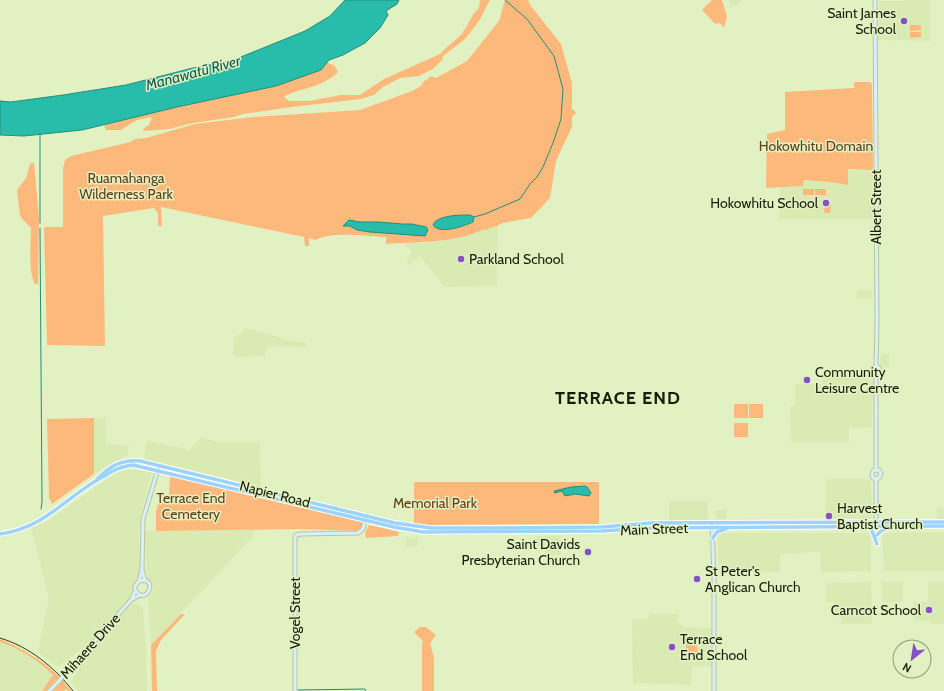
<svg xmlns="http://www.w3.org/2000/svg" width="944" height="691" font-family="Cabin,sans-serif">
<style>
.built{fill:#d9eab3}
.green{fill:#fdb97c}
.water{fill:#28bdaa;stroke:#238d7a}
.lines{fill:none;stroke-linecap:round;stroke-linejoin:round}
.stream{stroke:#238d7a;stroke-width:1}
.secondary-casing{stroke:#b8c798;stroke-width:5}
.trunk-casing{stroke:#fff;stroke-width:5.5}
.secondary{stroke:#daeefe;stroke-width:3}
.trunk{stroke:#9cd3fc;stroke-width:3.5}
.rail{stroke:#333a24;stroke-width:1}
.secondary-bridge-casing{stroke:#b8c798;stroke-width:5;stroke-linecap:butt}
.secondary-bridge{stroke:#daeefe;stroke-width:3}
.poi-dot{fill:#8750c8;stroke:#e2f1c2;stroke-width:1.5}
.labels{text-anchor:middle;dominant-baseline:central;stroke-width:3;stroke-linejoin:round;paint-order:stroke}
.poi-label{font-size:14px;fill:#171c0b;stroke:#e2f1c2;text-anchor:start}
.park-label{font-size:14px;fill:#633d19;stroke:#e2f1c2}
.street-label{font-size:14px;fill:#171c0b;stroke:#e2f1c2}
.water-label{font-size:15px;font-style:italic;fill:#0c5c52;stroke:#e2f1c2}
.district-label{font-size:18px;font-weight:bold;letter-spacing:1px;fill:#171c0b;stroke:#e2f1c2}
</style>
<rect width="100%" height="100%" fill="#e2f1c2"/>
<g class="built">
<polygon points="729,0 740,0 742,2 730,8"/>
<polygon points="908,0 930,0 930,41 878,40 879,1 908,1"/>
<polygon points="848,169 873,170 873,219 779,219 780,187 802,186 803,180 830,182 848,185"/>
<polygon points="498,224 497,286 444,287 420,255 409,265 406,264 412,250 407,247 405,242 424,243 462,237"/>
<rect x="857" y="290" width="15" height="8"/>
<polygon points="246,328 275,336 289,341 306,342 306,347 267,346 265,356 237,357 233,356 234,338"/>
<polygon points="881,354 889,354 889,367 880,366"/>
<polygon points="823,375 873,375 872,427 849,428 849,442 791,442 790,406 795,405 795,384 822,384"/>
<polygon points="94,418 106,418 106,444 129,446 127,455 94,474"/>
<polygon points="201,438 218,442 260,442 261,487 144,459 147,441 190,450"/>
<polygon points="127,470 139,470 152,472 141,513 139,534 140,579 133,594 82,649 57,667 38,651 49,599 32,531 33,527 48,521 117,472"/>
<polygon points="826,479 869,479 871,482 872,519 826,519"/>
<polygon points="943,499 944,520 937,520 937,508 943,508"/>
<polygon points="670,501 707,501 708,520 669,520 669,505 670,505"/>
<polygon points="716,510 726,510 727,519 717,519"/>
<polygon points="255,529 253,536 151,645 148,599 153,592 153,589 147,580 145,531"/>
<polygon points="944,532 944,571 884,571 882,533"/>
<polygon points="719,533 871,533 871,571 821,572 820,552 780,554 780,572 719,573 717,534"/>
<polygon points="537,536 561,536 561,555 545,555 545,546 537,546"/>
<polygon points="406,538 418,538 418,546 406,547"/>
<polygon points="871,582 872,624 841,624 841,617 834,617 833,602 826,602 826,583"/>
<rect x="882" y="582" width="21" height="20"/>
<polygon points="928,582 944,582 944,624 933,624 929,621 914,620 914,602 928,602"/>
<polygon points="136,603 143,608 146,651 147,691 78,691 71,682 90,652 131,604"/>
<polygon points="650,614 677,614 678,622 685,627 712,628 712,667 692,666 691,685 633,683 632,619 648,619"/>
<polygon points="0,642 21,651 33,658 54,675 42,691 0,691"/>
</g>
<g class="green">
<path d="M480 0H490L479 21 465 39 442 57 443 59 433 69 419 76 400 78 383 87 374 95 361 99 292 107 243 114 234 117 193 123 169 129 143 131 144 128 149 125 152 117 137 120 121 130H106L104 125 177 107 276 86 321 70 327 63 334 65 338 72C330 80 319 85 308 88 299 91 291 92 284 97L289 101H309L341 95H360L384 79 440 54 446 48 461 35 467 26 474 13 479 8Z"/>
<path d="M505 0H528L531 6 561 44 572 83V110H574L576 113 572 117V127L556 161 550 198 531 218 503 223 497 226 489 228 488 230 485 229C477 232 469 236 461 237 437 243 411 242 386 244V237C366 236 333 231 315 240L309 238V246H305L304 237 161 207 162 226H158V213L154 208 103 216 105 346 47 345 44 227H63V168L65 160 71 156 122 144 130 142 135 139 146 138 195 124 253 117 360 110 412 91 421 86 424 81 428 79 430 76 436 78 467 61 499 21Z"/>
<polygon points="712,0 722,0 727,16 724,28 723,26 719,23 715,24 702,10"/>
<polygon points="910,25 921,25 921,30 910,31"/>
<polygon points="910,32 921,32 921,37 910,38"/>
<polygon points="854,82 871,82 872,86 873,170 848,169 848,185 830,182 804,180 803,186 766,188 767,134 785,130 785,92 854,88"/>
<path d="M34 163 39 218 38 284H35C28 272 31 242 31 228L23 220 20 216 17 190 26 178 30 164Z"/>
<rect x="803" y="189" width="11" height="6"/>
<rect x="815" y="189" width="11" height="6"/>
<polygon points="825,201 831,202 830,213 824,213"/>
<rect x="734" y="404" width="14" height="14"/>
<rect x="749" y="404" width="14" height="14"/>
<polygon points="94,418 94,474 52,504 49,498 47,419"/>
<rect x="734" y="423" width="14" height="14"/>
<polygon points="163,469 213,480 213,481 212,482"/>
<polygon points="170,476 364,522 360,531 300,529 156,531 156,511 161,495 169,495"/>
<polygon points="414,482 599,482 599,524 432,525 414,524"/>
<polygon points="252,490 306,503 307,504 255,492"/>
<polygon points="369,519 420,529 494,530 426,531 408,529"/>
<polygon points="758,524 851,524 857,525 758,526"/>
<polygon points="369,525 399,532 398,536 366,538 365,533"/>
<polygon points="181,614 185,614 161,640 156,651 157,691 152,691 151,645"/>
<polygon points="420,627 426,627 436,635 430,643 434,658 434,691 422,691 422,644 423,641 414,632"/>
<polygon points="686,637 696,637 698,654 686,654"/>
<path d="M0 639C28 651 53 666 71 691H68L66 689 64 691H53L60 683 56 680 46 691H42L53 675C38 660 20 649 0 642Z"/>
</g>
<g class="water">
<polygon points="345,0 399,0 397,4 386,11 388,15 380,28 365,43 343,55 329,60 321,70 276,86 177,107 82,130 24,136 0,135 0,101 11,102 63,95 126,85 193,68 231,61 305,31 330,16"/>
<path d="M470 215 474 217 473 222C464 226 440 235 433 225 437 215 460 215 470 215Z"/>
<polygon points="349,220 360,222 379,222 402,224 412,224 426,227 428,230 425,236 370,232 357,230 350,226 343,226"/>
<polygon points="585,486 587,487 591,493 589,496 575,494 565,496 562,491 555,493 554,491 571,487"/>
</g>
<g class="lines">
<g class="stream">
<polyline points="40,134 40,223"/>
<polyline points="474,217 485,214 520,199 530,184 537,177 543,167 553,143 561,119 563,89 554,56 527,19 505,0"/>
<polyline points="40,228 42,502 41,509"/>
<polyline points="298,690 365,689 366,691"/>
</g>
<g class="secondary-casing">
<g id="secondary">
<polyline points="875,0 877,324 876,366"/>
<polyline points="876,366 879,368 879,373 876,374"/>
<polyline points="876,366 873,368 873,370 874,373 876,374"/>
<polyline points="876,470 876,374"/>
<polyline points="876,470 879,470 881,474 879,478 876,479"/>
<polyline points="876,470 873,471 872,475 873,478 876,479"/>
<polyline points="876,479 876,526"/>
<polyline points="712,523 714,578 714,691"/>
<polyline points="145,581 142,570 143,519 159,466"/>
<path d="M135 590C147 608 159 575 139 581"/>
<polyline points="131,600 135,592 135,586 139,581 142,570"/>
<polyline points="66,673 131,600 140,595"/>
<polyline points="49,691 58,682"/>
<polyline points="295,691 295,538 296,535 301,534 358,533 363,529 366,516"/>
</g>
</g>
<g class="trunk-casing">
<g id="trunk">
<path d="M97 479C110 466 122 459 140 461L395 523 431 528H496L602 527 651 523 944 522"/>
<polyline points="868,526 872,531 877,544"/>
<path d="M0 534C44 528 64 499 99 479 110 473 119 466 133 465L394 527 423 532 602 531 651 528 944 526"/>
<polyline points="877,535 881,531 890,527"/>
<polyline points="713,538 717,532 726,529"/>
</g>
</g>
<use href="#secondary" class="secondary"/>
<use href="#trunk" class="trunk"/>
<path class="rail" d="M0 638C30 647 54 667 73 691"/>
<g class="secondary-bridge-casing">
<polyline id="secondary-bridge" points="58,682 66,673"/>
</g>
<use href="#secondary-bridge" class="secondary-bridge"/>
</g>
<g class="poi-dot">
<circle cx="904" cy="21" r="4"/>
<circle cx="826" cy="203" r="4"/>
<circle cx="461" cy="259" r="4"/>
<circle cx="807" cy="380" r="4"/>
<circle cx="829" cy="516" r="4"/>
<circle cx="588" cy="552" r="4"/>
<circle cx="697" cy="579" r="4"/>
<circle cx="929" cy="610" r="4"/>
<circle cx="672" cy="647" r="4"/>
</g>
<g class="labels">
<g class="poi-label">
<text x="896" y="13" text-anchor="end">Saint James<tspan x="896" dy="16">School</tspan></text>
<text x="818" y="203" text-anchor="end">Hokowhitu School</text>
<text x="469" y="259">Parkland School</text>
<text x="815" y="372">Community<tspan x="815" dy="16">Leisure Centre</tspan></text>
<text x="837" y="508">Harvest<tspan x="837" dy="16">Baptist Church</tspan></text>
<text x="580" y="544" text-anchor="end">Saint Davids<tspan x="580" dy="16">Presbyterian Church</tspan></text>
<text x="705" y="571">St Peter's<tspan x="705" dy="16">Anglican Church</tspan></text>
<text x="921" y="610" text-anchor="end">Carncot School</text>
<text x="680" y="639">Terrace<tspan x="680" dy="16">End School</tspan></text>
</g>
<g class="park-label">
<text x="816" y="146">Hokowhitu Domain</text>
<text x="126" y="178">Ruamahanga<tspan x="126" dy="16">Wilderness Park</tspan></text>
<text x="191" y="498">Terrace End<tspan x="191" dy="16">Cemetery</tspan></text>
<text x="435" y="503">Memorial Park</text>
</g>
<g class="street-label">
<text transform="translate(876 207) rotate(-90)">Albert Street</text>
<text transform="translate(275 494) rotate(14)">Napier Road</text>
<text transform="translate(654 529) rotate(-2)">Main Street</text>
<text transform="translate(295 613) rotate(-90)">Vogel Street</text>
<text transform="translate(90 646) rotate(-48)">Mihaere Drive</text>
</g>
<g class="water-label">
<text transform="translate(193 73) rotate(-15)">Manawatū River</text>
</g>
<g class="district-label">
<text x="618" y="398">TERRACE END</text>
</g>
</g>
<g transform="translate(912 659) rotate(210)"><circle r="19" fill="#e2f1c2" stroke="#919c79"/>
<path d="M0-3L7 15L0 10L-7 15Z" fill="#8750c8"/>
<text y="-6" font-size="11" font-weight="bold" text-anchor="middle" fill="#171c0b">N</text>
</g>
</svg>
